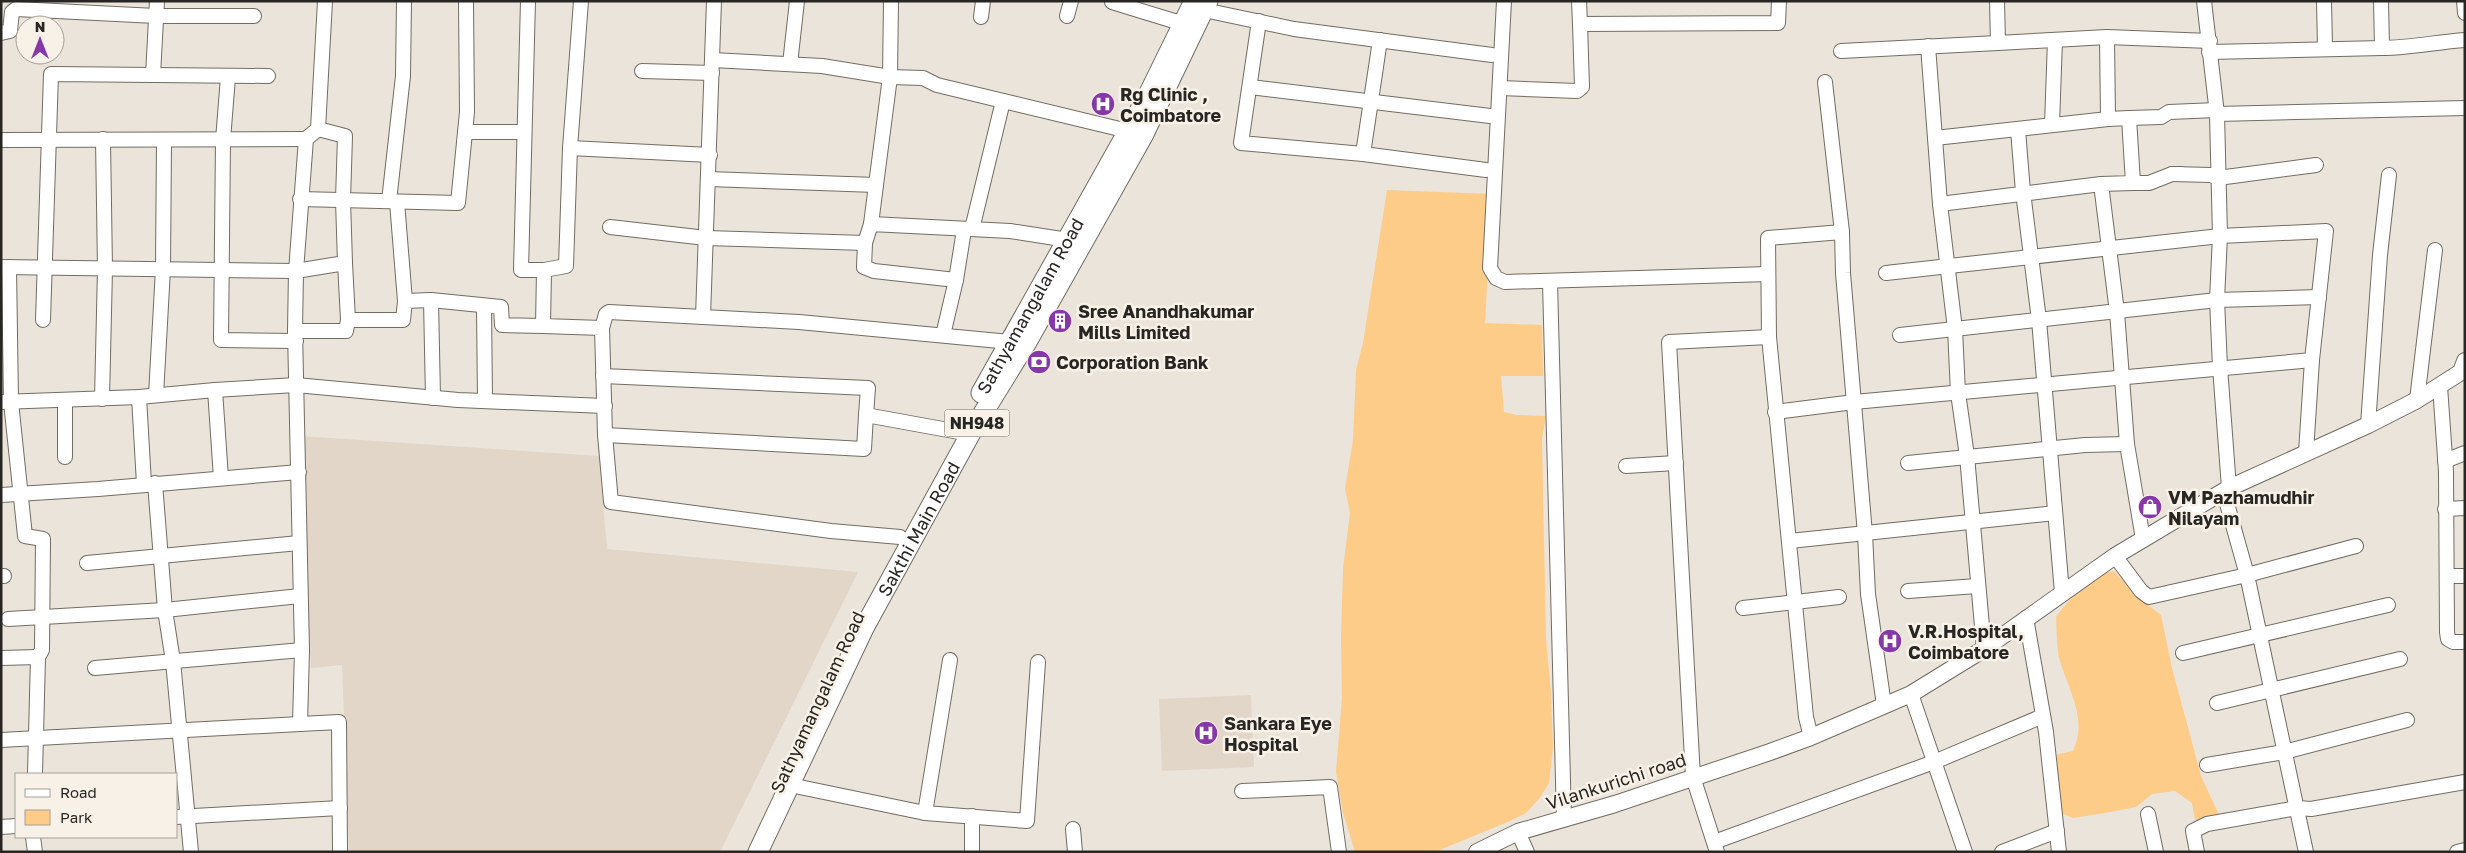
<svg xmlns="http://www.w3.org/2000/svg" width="2466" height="853" font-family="'Golos Text',sans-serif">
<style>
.built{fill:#e2d6c8}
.green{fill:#fdcc88}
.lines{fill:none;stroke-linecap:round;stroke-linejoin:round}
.minor-casing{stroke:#726c63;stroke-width:16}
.major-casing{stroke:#726c63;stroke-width:18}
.highway-casing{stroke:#726c63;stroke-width:21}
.minor{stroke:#fff;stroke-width:14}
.major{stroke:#fff;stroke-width:16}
.highway{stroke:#fff;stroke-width:19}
.labels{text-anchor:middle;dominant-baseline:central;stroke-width:5;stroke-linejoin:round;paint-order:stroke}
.shield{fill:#f8f1e8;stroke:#66635d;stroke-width:1}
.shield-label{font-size:16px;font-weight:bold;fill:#282622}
.poi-label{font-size:18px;font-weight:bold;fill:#282622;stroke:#f8f1e8;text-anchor:start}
.street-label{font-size:18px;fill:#282622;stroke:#f8f1e8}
</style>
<rect width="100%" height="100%" fill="#ebe4db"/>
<g class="built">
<polygon points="300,436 599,456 607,549 858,572 720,852 349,852 342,665 311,668"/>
<polygon points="1251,695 1254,767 1162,771 1159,699"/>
</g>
<g class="green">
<polygon points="1387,190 1492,194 1485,323 1542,325 1543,376 1501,376 1504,412 1517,415 1546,416 1542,439 1546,639 1551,693 1553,748 1549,783 1539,799 1526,813 1510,821 1435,852 1355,852 1343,813 1336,772 1342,698 1341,637 1343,569 1350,513 1345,489 1353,440 1356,370 1363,343"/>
<path d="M2114 571 2139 598 2161 615 2172 668 2201 776 2220 817 2195 820 2192 803 2175 791 2152 794 2136 807 2105 813 2073 818 2061 813 2055 755 2073 751C2088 720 2069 691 2060 661 2056 647 2057 631 2056 617 2069 599 2091 575 2114 571Z"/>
</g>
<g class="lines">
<g class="minor-casing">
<g id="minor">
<polyline points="325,1 318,129 306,139 296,271 295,331 302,650 300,724 339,722 340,852"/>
<polyline points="528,1 521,270 544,270"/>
<polyline points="581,1 570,148 566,266 544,270 543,326 602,328 605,435 611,502 831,531 900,537"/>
<polyline points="1504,1 1490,268 1496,278 1505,282 1768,274"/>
<polyline points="1579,1 1580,24 1778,23 1779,1"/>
<polyline points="1997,1 1998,43 2107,37 2108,119 2129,118 2133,183 2101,184 2117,312 2127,444 2143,539"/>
<polyline points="2204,1 2217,114 2220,236 2217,300 2220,367 2229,488"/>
<polyline points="2324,1 2325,48"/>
<polyline points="2464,1 2465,13"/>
<polyline points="1112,2 1184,24"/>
<polyline points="1204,10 1294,29 1492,55"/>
<polyline points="1067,16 1071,1"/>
<polyline points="981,17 983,1"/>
<polyline points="1259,21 1241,143 1363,154 1486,170"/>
<polyline points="1,33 10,31 12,12 16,9 156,16 254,16"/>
<polyline points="2107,37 2210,41"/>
<polyline points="1928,46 1940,204 1955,329 1958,393 1967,456 1984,649"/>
<path d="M2382 48C2410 48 2436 42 2465 40"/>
<polyline points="1841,51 1998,43"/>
<polyline points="2209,52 2382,48 2381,1"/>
<polyline points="713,60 822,66 890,77 923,78 937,85 1128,131"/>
<polyline points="790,64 797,1"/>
<polyline points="642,71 712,73"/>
<polyline points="153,75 157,1"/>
<polyline points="228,77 223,140 221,340 296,341"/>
<polyline points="1825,82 1842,232"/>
<polyline points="1250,87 1490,116"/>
<polyline points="1500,88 1577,91 1582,87 1580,24"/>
<polyline points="2217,114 2465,108"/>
<polyline points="2129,118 2161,117 2169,112 2217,110"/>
<polyline points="2052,124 2055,40"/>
<polyline points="318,129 345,136 343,200 345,263"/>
<polyline points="2018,130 2023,192 2039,320 2062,593"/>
<polyline points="465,132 523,132"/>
<polyline points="1935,138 2108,119"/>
<polyline points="1,140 306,139"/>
<polyline points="570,148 710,155"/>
<polyline points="1363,154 1380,40"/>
<polyline points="2172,174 2211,175 2218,178 2316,165"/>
<polyline points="709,179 876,185 890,77 891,1"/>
<polyline points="2133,183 2149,183 2172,174 2181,174"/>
<polyline points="300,199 458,203 467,112 466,1"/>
<polyline points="389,201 403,76 404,1"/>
<polyline points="397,202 405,301"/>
<polyline points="1940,204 2101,184"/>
<polyline points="871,224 876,185"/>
<polyline points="610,227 706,238 865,243 871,224 1010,231 1068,240"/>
<polyline points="972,229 1003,101"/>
<polyline points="865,243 864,267 874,271 956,280"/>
<polyline points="1,267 296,271 345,263 348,320 403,320 405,301 431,300 501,307 502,325 543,326"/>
<polyline points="9,267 11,402 25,536 43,539 42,650 38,657"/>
<polyline points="1886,273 2220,236 2326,231 2312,360 2306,452"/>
<polyline points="1550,282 1564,819"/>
<polyline points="431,300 433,398"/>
<polyline points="484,307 485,401"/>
<polyline points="703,317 714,1"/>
<polyline points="43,320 51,74 268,76"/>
<polyline points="602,328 606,314 609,312 799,322 1010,342"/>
<polyline points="295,331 346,331 348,320"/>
<polyline points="943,335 956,280 964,230"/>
<polyline points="1900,335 2217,300 2319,297"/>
<polyline points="603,376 868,388 866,415"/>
<polyline points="2440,386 2446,472 2447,632 2448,639 2453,642 2465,642"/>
<polyline points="215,390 221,478"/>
<polyline points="156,395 163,269 164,140"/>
<polyline points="139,397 144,484"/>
<polyline points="102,399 105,269 103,139"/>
<polyline points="65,400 65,457"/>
<polyline points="2417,400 2435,250"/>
<polyline points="1,402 139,397 215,390 296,385 458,400 605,406"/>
<polyline points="1775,412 1854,402 2312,360"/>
<polyline points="2368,425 2380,255 2389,175"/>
<polyline points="605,435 864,449 866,415 959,432"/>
<polyline points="2445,461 2465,453"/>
<polyline points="1908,463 2085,445 2127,444"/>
<polyline points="1626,466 1676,463"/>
<polyline points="155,483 165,610 173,661 191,852"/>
<polyline points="2224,493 2247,575 2306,852"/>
<polyline points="1,495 98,489 299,472"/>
<polyline points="2445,509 2465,508"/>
<polyline points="1790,541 2055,513"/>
<polyline points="2115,556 2141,591 2149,597 2247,575 2356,546"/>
<polyline points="87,563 299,543"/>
<polyline points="1,576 4,576"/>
<polyline points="2447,576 2465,576"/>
<polyline points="1908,591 1977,586"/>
<polyline points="1743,608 1839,597"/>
<polyline points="2026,618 2046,732 2059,852"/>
<polyline points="8,619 165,610 300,596"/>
<polyline points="2183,653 2388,605"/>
<polyline points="1,658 38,657 35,774"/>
<polyline points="95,668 302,650"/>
<polyline points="1911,694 1965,852"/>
<polyline points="2217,703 2400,659"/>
<polyline points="1811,737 1806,717 1769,337 1768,238 1842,232 1843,273 1865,534 1868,594 1884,705"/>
<polyline points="1,740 300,724"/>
<polyline points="2207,765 2284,752 2407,720"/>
<polyline points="790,785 925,813 1027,821 1038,662"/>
<polyline points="1242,791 1330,787 1339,852"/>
<polyline points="925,813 950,660"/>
<polyline points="2148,814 2156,852"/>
<polyline points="176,817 340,808"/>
<polyline points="1,827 16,826"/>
<polyline points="1073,829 1075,852"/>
<polyline points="1518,832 1527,852"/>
<polyline points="33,837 35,852"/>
<polyline points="1714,842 1934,762 2043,716"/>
<polyline points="972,852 972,816"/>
<polyline points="1717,852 1693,777 1669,342 1769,337"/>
<polyline points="2002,852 2057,831"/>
<polyline points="2197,852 2193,831 2207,824 2297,808 2311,809 2465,782"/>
<polyline points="2457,852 2465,850"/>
</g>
</g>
<g class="major-casing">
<polyline id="major" points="1477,852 1518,832 1615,804 1770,752 1811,737 1911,694 1984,649 2115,556 2229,488 2368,425 2417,400 2461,372 2465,361"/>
</g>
<g class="highway-casing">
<g id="highway">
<path id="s1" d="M981 393 1146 99 1194 1"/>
<path id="s2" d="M758 852 864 628 972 431 1027 342 1144 134 1208 1"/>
</g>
</g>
<use href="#minor" class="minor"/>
<use href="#major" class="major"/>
<use href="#highway" class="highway"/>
</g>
<defs>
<g id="hospital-disc" transform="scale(1.25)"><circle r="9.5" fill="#8738a8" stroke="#f8f1e8"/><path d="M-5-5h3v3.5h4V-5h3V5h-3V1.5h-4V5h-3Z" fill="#fff"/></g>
<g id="building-disc" transform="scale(1.25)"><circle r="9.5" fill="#8738a8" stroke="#f8f1e8"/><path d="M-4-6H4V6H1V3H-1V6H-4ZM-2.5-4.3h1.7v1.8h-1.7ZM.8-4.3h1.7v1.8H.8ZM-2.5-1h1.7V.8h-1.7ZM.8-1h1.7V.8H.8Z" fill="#fff"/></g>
<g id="bank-disc" transform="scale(1.25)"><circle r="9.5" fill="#8738a8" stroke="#f8f1e8"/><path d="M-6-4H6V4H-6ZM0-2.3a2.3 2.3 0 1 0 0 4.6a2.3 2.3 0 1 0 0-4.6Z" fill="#fff"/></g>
<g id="shop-disc" transform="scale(1.25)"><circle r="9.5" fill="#8738a8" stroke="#f8f1e8"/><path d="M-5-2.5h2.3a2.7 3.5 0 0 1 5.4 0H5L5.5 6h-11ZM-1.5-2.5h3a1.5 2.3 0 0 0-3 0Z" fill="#fff"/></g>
</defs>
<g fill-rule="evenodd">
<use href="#hospital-disc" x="1103" y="104"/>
<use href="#building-disc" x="1060" y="321"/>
<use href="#bank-disc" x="1039" y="362"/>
<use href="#shop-disc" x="2150" y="507"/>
<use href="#hospital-disc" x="1890" y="641"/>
<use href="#hospital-disc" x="1206" y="733"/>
</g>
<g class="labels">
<rect class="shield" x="944.5" y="409.5" width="65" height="27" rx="4"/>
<g class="shield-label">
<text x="977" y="423">NH948</text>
</g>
<g class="poi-label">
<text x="1120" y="94">Rg Clinic ,<tspan x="1120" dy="21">Coimbatore</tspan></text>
<text x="1078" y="311">Sree Anandhakumar<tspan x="1078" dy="21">Mills Limited</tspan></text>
<text x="1056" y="362">Corporation Bank</text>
<text x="2168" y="497">VM Pazhamudhir<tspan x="2168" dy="21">Nilayam</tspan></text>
<text x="1908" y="631">V.R.Hospital,<tspan x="1908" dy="21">Coimbatore</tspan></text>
<text x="1224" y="723">Sankara Eye<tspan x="1224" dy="21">Hospital</tspan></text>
</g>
<g class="street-label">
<text stroke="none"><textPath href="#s1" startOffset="100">Sathyamangalam Road</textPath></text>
<text stroke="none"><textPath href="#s2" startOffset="361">Sakthi Main Road</textPath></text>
<text transform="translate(817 702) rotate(-65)">Sathyamangalam Road</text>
<text transform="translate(1616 781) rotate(-18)">Vilankurichi road</text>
</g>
</g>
<rect width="2466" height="853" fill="none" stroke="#282622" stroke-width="5"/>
<rect x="15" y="773" width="162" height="65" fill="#f8f1e8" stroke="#a5a099"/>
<rect x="25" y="789" width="25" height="8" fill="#ffffff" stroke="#a5a099"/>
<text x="60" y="798" font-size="15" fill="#282622">Road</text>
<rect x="25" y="810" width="25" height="15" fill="#fdcc88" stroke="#a5a099"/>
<text x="60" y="823" font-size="15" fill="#282622">Park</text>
<g transform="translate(40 40)"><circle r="24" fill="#f8f1e8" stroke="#a5a099"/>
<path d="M0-4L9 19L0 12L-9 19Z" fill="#8738a8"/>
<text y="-8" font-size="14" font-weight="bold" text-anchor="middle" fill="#282622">N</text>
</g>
</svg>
